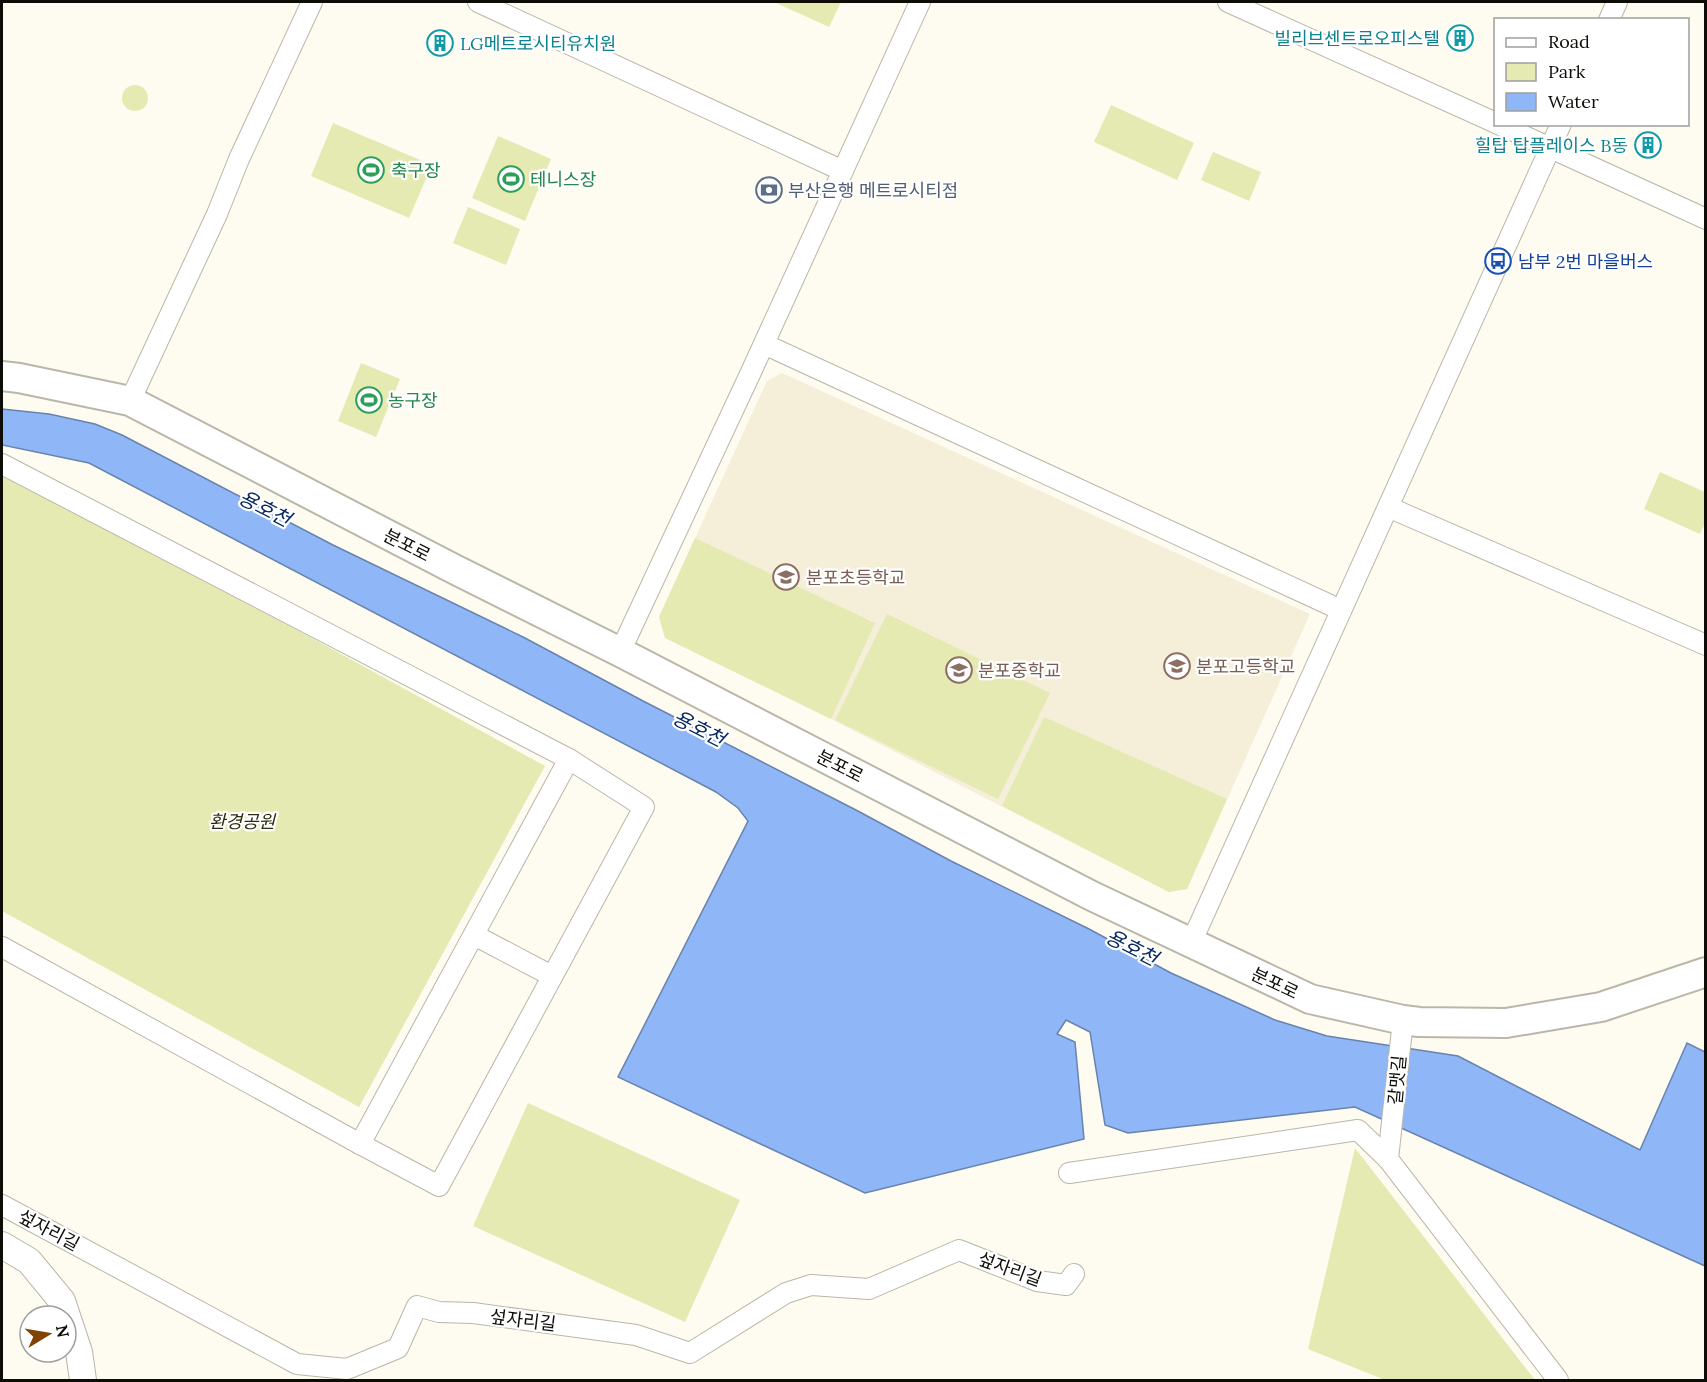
<svg xmlns="http://www.w3.org/2000/svg" width="1707" height="1382" font-family="Lora,'Noto Sans KR',serif">
<style>
.built{fill:#f5eed9}
.green{fill:#e5eab3}
.water{fill:#8fb6f6;stroke:#6883ae;stroke-width:1.5}
.lines{fill:none;stroke-linecap:round;stroke-linejoin:round}
.minor-casing{stroke:#bab6a9;stroke-width:22}
.tertiary-casing{stroke:#bab6a9;stroke-width:28}
.secondary-casing{stroke:#bab6a9;stroke-width:32}
.minor{stroke:#fff;stroke-width:20}
.tertiary{stroke:#fff;stroke-width:26}
.secondary{stroke:#fff;stroke-width:28}
.labels{text-anchor:middle;dominant-baseline:central;stroke-width:4.5;stroke-linejoin:round;paint-order:stroke}
.culture-label{font-size:18px;fill:#0d838f;stroke:#fff;text-anchor:end}
.leisure-label{font-size:18px;fill:#27864d;stroke:#fff;text-anchor:start}
.service-label{font-size:18px;fill:#4e5e75;stroke:#fff;text-anchor:start}
.transit-label{font-size:18px;fill:#164399;stroke:#fff;text-anchor:start}
.street-label{font-size:18px;fill:#0d0c07;stroke:#fff}
.education-label{font-size:18px;fill:#785e54;stroke:#fff;text-anchor:start}
.park-label{font-size:18px;font-style:italic;fill:#2b2d0b;stroke:#fff}
.water-label{font-size:20px;font-style:italic;fill:#082960;stroke:#fff}
</style>
<rect width="100%" height="100%" fill="#fefbf0"/>
<polygon class="built" points="782,373 1310,614 1187,889 1169,892 831,719 665,638 659,617 767,381"/>
<g class="green">
<polygon points="774,2 841,2 829,27"/>
<circle cx="135" cy="98" r="13"/>
<polygon points="1111,105 1194,143 1177,180 1094,142"/>
<polygon points="333,123 432,165 409,218 311,176"/>
<polygon points="498,136 551,159 525,221 472,198"/>
<polygon points="1213,152 1261,172 1249,201 1201,180"/>
<polygon points="468,207 520,229 506,265 453,243"/>
<polygon points="361,363 400,379 376,437 338,421"/>
<polygon points="2,468 545,766 359,1107 2,911"/>
<polygon points="1660,472 1705,492 1705,523 1700,534 1644,509"/>
<polygon points="695,538 875,623 831,719 665,638 659,617"/>
<polygon points="887,614 1050,693 998,799 835,720"/>
<polygon points="1044,717 1227,799 1187,889 1169,892 1002,806"/>
<polygon points="528,1103 740,1200 685,1322 473,1226"/>
<polygon points="1355,1148 1535,1380 1385,1380 1308,1349"/>
</g>
<polygon class="water" points="2,409 49,414 95,424 122,435 333,545 523,637 645,702 856,810 951,861 1089,929 1171,973 1275,1020 1327,1036 1458,1056 1640,1150 1687,1043 1705,1052 1705,1266 1355,1107 1128,1133 1105,1125 1090,1032 1066,1020 1057,1034 1075,1042 1084,1139 865,1193 618,1077 748,821 738,808 716,792 89,463 2,445"/>
<g class="lines">
<g class="minor-casing">
<g id="minor">
<polyline points="478,2 843,171"/>
<polyline points="1228,2 1496,123"/>
<polyline points="1609,20 1617,2"/>
<polyline points="1498,124 1706,219"/>
<polyline points="764,344 1341,610"/>
<polyline points="130,401 217,214 239,159 312,2"/>
<polyline points="2,464 569,759 360,1144 2,947"/>
<polyline points="1388,507 1706,645"/>
<polyline points="620,652 751,372 920,2"/>
<polyline points="474,935 552,976"/>
<polyline points="1191,943 1561,124"/>
<polyline points="1403,1020 1388,1159 1558,1380"/>
<polyline points="360,1144 439,1186 644,807 569,759"/>
<polyline points="1069,1173 1358,1130 1388,1159"/>
<polyline points="2,1205 297,1364 347,1369 398,1348 417,1306 439,1312 473,1313 636,1335 690,1353 786,1293 811,1285 869,1289 959,1250 1037,1281 1066,1285 1074,1274"/>
</g>
</g>
<g class="tertiary-casing">
<polyline id="tertiary" points="2,1245 29,1261 62,1301 79,1352 83,1380"/>
</g>
<g class="secondary-casing">
<polyline id="secondary" points="2,376 19,378 130,401 454,569 620,652 1092,896 1310,999 1403,1020 1419,1022 1506,1023 1601,1007 1706,972"/>
</g>
<use href="#minor" class="minor"/>
<use href="#tertiary" class="tertiary"/>
<use href="#secondary" class="secondary"/>
</g>
<defs>
<g id="building-ring" transform="scale(1.35)"><circle r="9.5" fill="#fff" stroke="#0f9aa8" stroke-width="1.5"/><path d="M-4-6H4V6H1V3H-1V6H-4ZM-2.5-4.3h1.7v1.8h-1.7ZM.8-4.3h1.7v1.8H.8ZM-2.5-1h1.7V.8h-1.7ZM.8-1h1.7V.8H.8Z" fill="#0f9aa8"/></g>
<g id="stadium-ring" transform="scale(1.35)"><circle r="9.5" fill="#fff" stroke="#2e9e5b" stroke-width="1.5"/><path d="M0-5a6.5 5 0 1 0 0 10a6.5 5 0 1 0 0-10ZM-3.5-1.8h7v3.6h-7Z" fill="#2e9e5b"/></g>
<g id="bank-ring" transform="scale(1.35)"><circle r="9.5" fill="#fff" stroke="#5c6f8a" stroke-width="1.5"/><path d="M-6-4H6V4H-6ZM0-2.3a2.3 2.3 0 1 0 0 4.6a2.3 2.3 0 1 0 0-4.6Z" fill="#5c6f8a"/></g>
<g id="bus-ring" transform="scale(1.35)"><circle r="9.5" fill="#fff" stroke="#1a4fb4" stroke-width="1.5"/><path d="M-5-6H5V4H4V6H2V4H-2V6H-4V4H-5ZM-3.5-4V0h7V-4ZM-3.5 1.2v1.5H-2V1.2ZM2 1.2v1.5H3.5V1.2Z" fill="#1a4fb4"/></g>
<g id="school-ring" transform="scale(1.35)"><circle r="9.5" fill="#fff" stroke="#8d6e63" stroke-width="1.5"/><path d="M0-5L7-2L0 1L-7-2ZM-4 1L0 2.5L4 1V4Q0 6-4 4Z" fill="#8d6e63"/></g>
</defs>
<g fill-rule="evenodd">
<use href="#building-ring" x="1460" y="38"/>
<use href="#building-ring" x="440" y="43"/>
<use href="#building-ring" x="1648" y="145"/>
<use href="#stadium-ring" x="371" y="170"/>
<use href="#stadium-ring" x="511" y="179"/>
<use href="#bank-ring" x="769" y="190"/>
<use href="#bus-ring" x="1498" y="261"/>
<use href="#stadium-ring" x="369" y="400"/>
<use href="#school-ring" x="786" y="577"/>
<use href="#school-ring" x="1177" y="666"/>
<use href="#school-ring" x="959" y="670"/>
</g>
<g class="labels">
<g class="culture-label">
<text x="1440" y="38">빌리브센트로오피스텔</text>
<text x="460" y="43" text-anchor="start">LG메트로시티유치원</text>
<text x="1628" y="145">힐탑 탑플레이스 B동</text>
</g>
<g class="leisure-label">
<text x="391" y="170">축구장</text>
<text x="530" y="179">테니스장</text>
<text x="388" y="400">농구장</text>
</g>
<g class="service-label">
<text x="788" y="190">부산은행 메트로시티점</text>
</g>
<g class="transit-label">
<text x="1518" y="261">남부 2번 마을버스</text>
</g>
<g class="street-label">
<text transform="translate(407 545) rotate(27)">분포로</text>
<text transform="translate(840 766) rotate(27)">분포로</text>
<text transform="translate(1275 983) rotate(25)">분포로</text>
<text transform="translate(1397 1080) rotate(-85)">갈맷길</text>
<text transform="translate(49 1230) rotate(28)">섶자리길</text>
<text transform="translate(1010 1269) rotate(20)">섶자리길</text>
<text transform="translate(523 1320) rotate(7)">섶자리길</text>
</g>
<g class="education-label">
<text x="806" y="577">분포초등학교</text>
<text x="1196" y="666">분포고등학교</text>
<text x="978" y="670">분포중학교</text>
</g>
<g class="park-label">
<text x="242" y="821">환경공원</text>
</g>
<g class="water-label">
<text transform="translate(265 508) rotate(27)">용호천</text>
<text transform="translate(699 728) rotate(27)">용호천</text>
<text transform="translate(1132 947) rotate(27)">용호천</text>
</g>
</g>
<rect width="1707" height="1382" fill="none" stroke="#0d0c07" stroke-width="6"/>
<rect x="1494" y="18" width="195" height="108" fill="#ffffff" stroke="#9e9e9c" stroke-width="1.5"/>
<rect x="1506" y="38" width="30" height="9" fill="#ffffff" stroke="#9e9e9c" stroke-width="1.5"/>
<text x="1548" y="48" font-size="18" fill="#0d0c07">Road</text>
<rect x="1506" y="63" width="30" height="18" fill="#e5eab3" stroke="#9e9e9c" stroke-width="1.5"/>
<text x="1548" y="78" font-size="18" fill="#0d0c07">Park</text>
<rect x="1506" y="93" width="30" height="18" fill="#8fb6f6" stroke="#9e9e9c" stroke-width="1.5"/>
<text x="1548" y="108" font-size="18" fill="#0d0c07">Water</text>
<g transform="translate(48 1334) rotate(79)"><circle r="28" fill="#ffffff" stroke="#9e9e9c" stroke-width="1.5"/>
<path d="M0-4.5L10 22L0 15L-10 22Z" fill="#804300"/>
<text y="-9" font-size="16" font-weight="bold" text-anchor="middle" fill="#0d0c07">N</text>
</g>
</svg>
